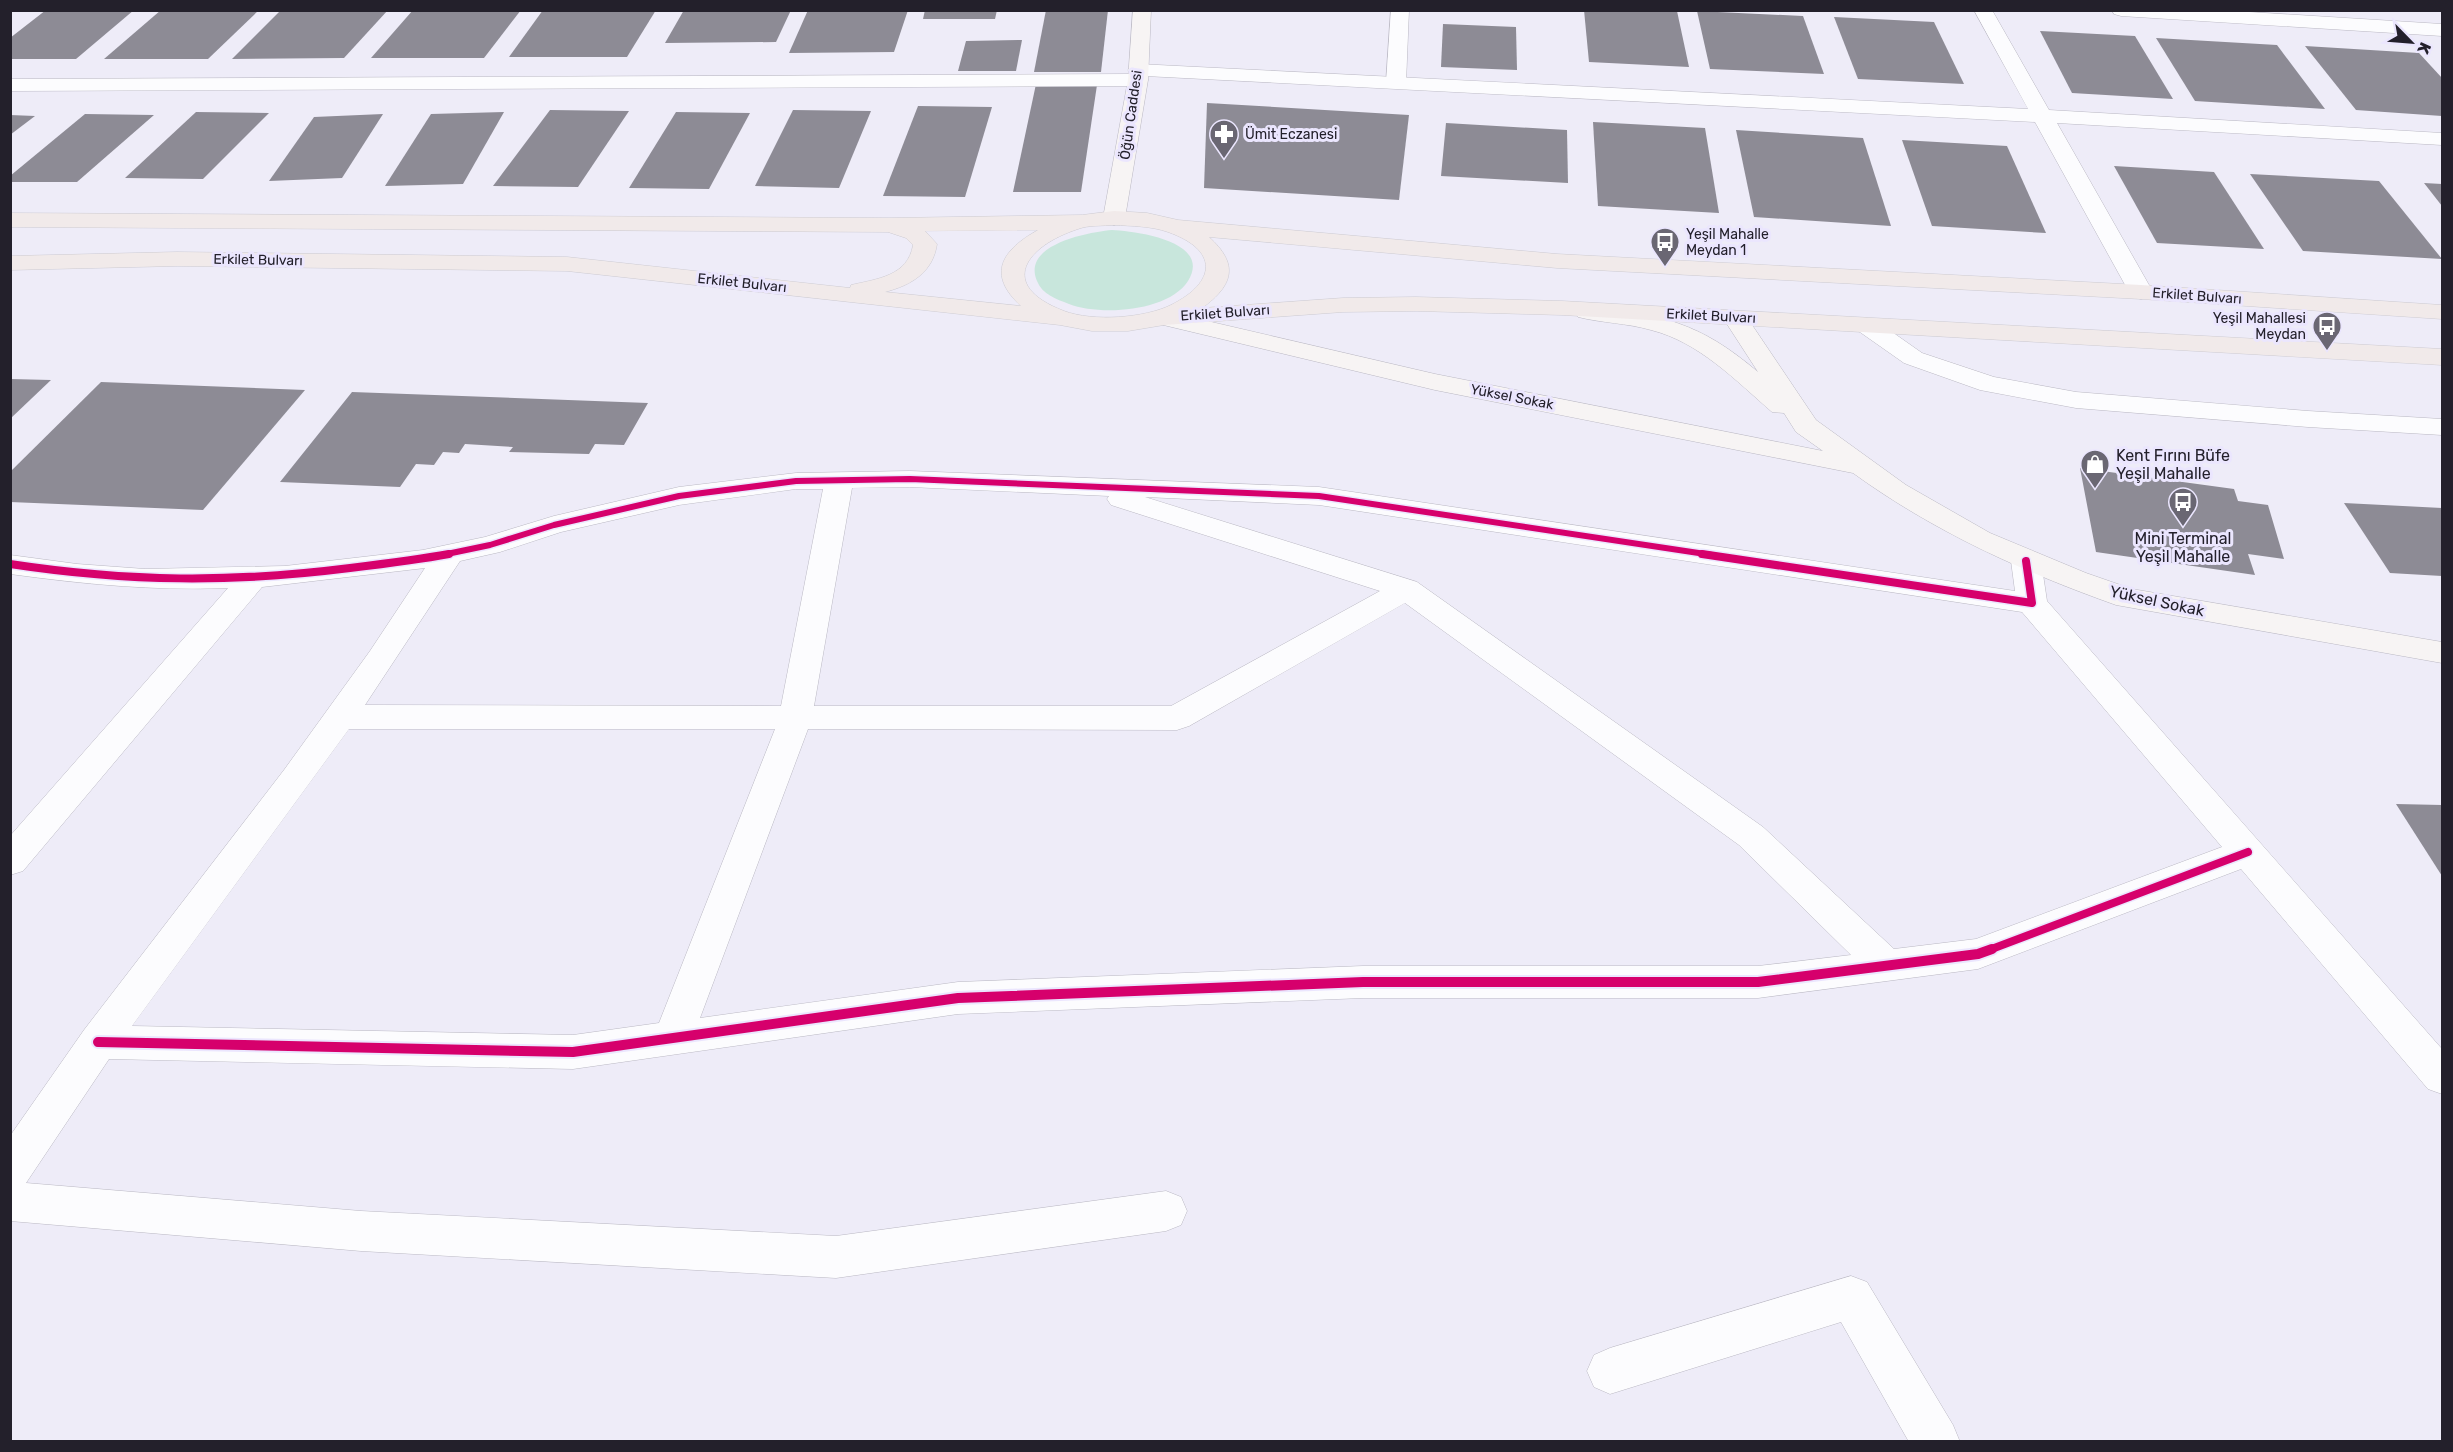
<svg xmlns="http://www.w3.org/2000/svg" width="2453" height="1452" font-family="Rubik,sans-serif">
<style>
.green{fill:#c8e6dc}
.building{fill:#8d8b95}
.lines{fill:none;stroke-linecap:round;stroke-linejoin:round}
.lane-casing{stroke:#bab8c3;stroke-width:1}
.street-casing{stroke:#bab8c3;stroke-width:1}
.secondary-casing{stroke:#bab8c3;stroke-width:1}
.primary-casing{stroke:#cdcbd2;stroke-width:1}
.lane{fill:#fcfcfe;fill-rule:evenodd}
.street{fill:#fcfcfe;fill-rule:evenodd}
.secondary{fill:#f7f4f4;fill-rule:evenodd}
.primary{fill:#f1eaea;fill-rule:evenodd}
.cycleway-far2-casing{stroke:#ebe6fe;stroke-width:9}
.cycleway-far1-casing{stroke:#ebe6fe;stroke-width:11}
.cycleway-casing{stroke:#ebe6fe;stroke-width:14}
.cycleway-far2{stroke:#d6006c;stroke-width:6}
.cycleway-far1{stroke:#d6006c;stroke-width:8}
.cycleway{stroke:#d6006c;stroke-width:10}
.labels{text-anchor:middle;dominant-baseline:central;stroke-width:6;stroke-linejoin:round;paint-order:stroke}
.far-street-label{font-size:14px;fill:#23202b;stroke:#ebe6fe}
.far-poi-label{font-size:14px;fill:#23202b;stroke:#ebe6fe;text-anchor:start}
.poi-label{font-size:16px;fill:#23202b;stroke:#ebe6fe;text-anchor:start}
.street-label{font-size:16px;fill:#23202b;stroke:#ebe6fe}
</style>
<rect width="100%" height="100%" fill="#eeecf8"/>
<path class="green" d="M1112 230C1135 231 1213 241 1188 281 1168 312 1100 316 1069 304 1056 299 1042 294 1037 281 1021 244 1090 232 1112 230Z"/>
<g class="building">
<polygon points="46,10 134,10 76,59 10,59 10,38"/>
<polygon points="161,10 259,10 208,59 104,59"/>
<polygon points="281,10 388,10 344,58 232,59"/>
<polygon points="413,10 521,10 484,58 371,58"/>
<polygon points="543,10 656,10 627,57 509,57"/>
<polygon points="684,10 791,10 776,42 665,43"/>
<polygon points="808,10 908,10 894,52 789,53"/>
<polygon points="925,10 997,10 995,19 923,19"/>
<polygon points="1046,10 1108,10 1101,72 1034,72"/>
<polygon points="1584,10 1677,11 1689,67 1589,62"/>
<polygon points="1697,11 1803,16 1824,74 1710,69"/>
<polygon points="1834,17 1934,22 1964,84 1858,79"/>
<polygon points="1443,24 1516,27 1517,70 1441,67"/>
<polygon points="2040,31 2135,36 2173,99 2072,93"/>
<polygon points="2156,38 2277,45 2325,109 2195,101"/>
<polygon points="1022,40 1016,71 958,71 966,41"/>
<polygon points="2305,46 2419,53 2442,78 2442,116 2356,110"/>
<polygon points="1036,84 1097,85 1081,192 1013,192"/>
<polygon points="1207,103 1409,115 1399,200 1204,188"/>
<polygon points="918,106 992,107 965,197 883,196"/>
<polygon points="550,110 629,111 578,187 493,186"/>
<polygon points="793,110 871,111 839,188 755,186"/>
<polygon points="196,112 269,113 203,179 125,178"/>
<polygon points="504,112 463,184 385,186 431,114"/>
<polygon points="676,112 750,113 709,189 629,188"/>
<polygon points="85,114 154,115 77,182 10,182 10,176"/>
<polygon points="383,114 342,178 269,181 314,117"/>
<polygon points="10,115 35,116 10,135"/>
<polygon points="1593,122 1705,128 1719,213 1598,206"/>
<polygon points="1446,123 1567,130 1568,183 1441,176"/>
<polygon points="1736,130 1863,138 1891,226 1754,217"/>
<polygon points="1902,140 2007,146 2046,233 1932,226"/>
<polygon points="2114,166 2214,172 2264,249 2157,243"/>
<polygon points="2250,174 2379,181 2442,259 2303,251"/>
<polygon points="2424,183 2442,184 2442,206"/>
<polygon points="10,379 51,380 10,419"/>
<polygon points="101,382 305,390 203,510 10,502 10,472"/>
<polygon points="352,392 648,403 624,445 595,444 589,454 509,452 513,447 465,444 459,453 443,452 434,465 416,464 400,487 280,482"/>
<polygon points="2080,468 2234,489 2238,501 2268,505 2284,559 2248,554 2255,575 2096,552"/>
<polygon points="2344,503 2442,508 2442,576 2390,573"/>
<polygon points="2396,804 2442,805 2442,876"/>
</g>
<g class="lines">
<g class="lane-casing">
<g id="lane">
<polygon points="1391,10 1409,10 1406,83 1403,87 1389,87 1386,83"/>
<polygon points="1866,318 1875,320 1922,353 1994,377 2076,392 2308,411 2442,419 2442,435 2308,427 2076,408 1980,390 1904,363 1857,330 1854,325 1857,320"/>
</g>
</g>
<g class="street-casing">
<g id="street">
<polygon points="1974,10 1992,10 2049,110 2442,133 2442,145 2057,123 2153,292 2150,297 2141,299 2132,297 2129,292 2035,122 1145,76 1148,80 1145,84 1138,86 10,91 10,79 1131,74 1128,70 1131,66 1138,64 2028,109"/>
<polygon points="2112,10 2218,10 2442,24 2442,36 2121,16 2114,14"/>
<path d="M910 471 1319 487 2015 591 2011 561 2016 554 2026 552 2036 554 2041 561 2047 601 2442 1049V1094L2428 1089 2241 869 1978 969 1758 998H1363L958 1014 573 1069 109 1059 26 1183 361 1211 836 1236 1166 1191 1181 1197 1187 1211 1181 1225 1166 1231 836 1278 361 1251 10 1221V1136L84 1030 284 770 370 651 425 568 262 587 23 871 10 875V836L228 588C154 591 83 584 10 574V555L77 564 145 569 285 566 423 550 485 537 554 516 679 487 796 473ZM910 487 1109 496 1107 499 1111 505 1380 591 1171 706H814L852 488ZM796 489H823L781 706 365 705 460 561 500 552 561 532 679 505ZM1145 497 1319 505 2022 612 2222 847 1976 939 1894 949 1763 827 1417 582ZM1405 603 1739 845 1851 955 1758 966H1363L958 982 700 1018 808 729 1177 730 1189 726ZM349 729H775L659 1023 573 1035 132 1026Z"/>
<polygon points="1851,1276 1867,1282 1953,1425 1960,1442 1909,1442 1841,1322 1610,1394 1594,1387 1587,1371 1594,1355 1610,1348"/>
</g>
</g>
<g class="secondary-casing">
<g id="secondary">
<polygon points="1133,10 1151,10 1148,80 1125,218 1122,223 1114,225 1106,223 1103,218 1128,80"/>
<path d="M1587 305C1663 316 1698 321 1758 372L1723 318 1726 313 1735 311 1744 313 1816 420 1906 485 1990 533 2086 573 2132 589 2442 642V663L2116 605C2023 572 1933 531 1853 473L1435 390 1155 323 1152 318 1155 313 1164 311 1435 374 1823 451 1796 432 1784 413 1772 412C1735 380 1699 342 1651 330 1627 323 1602 323 1578 317L1575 312 1578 307Z"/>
</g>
</g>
<g class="primary-casing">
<path id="primary" d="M1114 211 1147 213 1178 220 1557 254 2141 285 2442 305V319L2141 299 1557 268 1209 237C1239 264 1234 285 1202 308L1343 298 1416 297 1562 301 2442 349V365L1562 315 1416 311 1343 312 1164 325 1128 331H1092L1060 325 567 271 177 266 10 270V256L177 252 567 257 850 288 851 285C877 279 908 276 913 245L906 238 888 232 10 227V213L889 218 1082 215ZM1114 225C1132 226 1151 226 1168 232 1219 250 1217 282 1171 305 1145 318 1093 322 1064 311 996 285 1026 246 1078 229 1088 225 1103 226 1114 225ZM1038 230C1002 250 986 274 1021 306L885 292C912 285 933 272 937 244L925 231Z"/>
</g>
<use href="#lane" class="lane"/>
<use href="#street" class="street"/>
<use href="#secondary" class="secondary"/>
<use href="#primary" class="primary"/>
<g class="cycleway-far2-casing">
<polyline id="cycleway-far2" points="442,555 490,545 554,525 679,496 796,481 910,479 1319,496 1712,555"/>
</g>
<g class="cycleway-far1-casing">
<g id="cycleway-far1">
<polyline points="1702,554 2032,603 2026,561"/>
<path d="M10 564C129 582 231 583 350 568 383 564 416 560 449 554"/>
<polyline points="1989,950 2248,852"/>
</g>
</g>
<g class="cycleway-casing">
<polyline id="cycleway" points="98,1042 573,1052 958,998 1363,982 1758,982 1978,954 1992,949"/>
</g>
<use href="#cycleway-far2" class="cycleway-far2"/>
<use href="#cycleway-far1" class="cycleway-far1"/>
<use href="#cycleway" class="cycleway"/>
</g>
<defs>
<g id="pharmacy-pin" transform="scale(1.5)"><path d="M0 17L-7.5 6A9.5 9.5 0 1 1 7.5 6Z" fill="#6a6773" stroke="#ebe6fe"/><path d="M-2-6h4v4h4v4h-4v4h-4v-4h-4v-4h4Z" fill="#fff"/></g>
<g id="bus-pin" transform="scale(1.5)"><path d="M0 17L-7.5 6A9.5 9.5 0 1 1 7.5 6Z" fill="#6a6773" stroke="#ebe6fe"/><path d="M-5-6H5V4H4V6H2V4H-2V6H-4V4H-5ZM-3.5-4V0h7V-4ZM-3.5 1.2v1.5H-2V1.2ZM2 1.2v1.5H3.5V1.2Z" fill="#fff"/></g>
<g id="shop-pin" transform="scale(1.5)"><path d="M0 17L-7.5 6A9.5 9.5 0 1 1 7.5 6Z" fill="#6a6773" stroke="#ebe6fe"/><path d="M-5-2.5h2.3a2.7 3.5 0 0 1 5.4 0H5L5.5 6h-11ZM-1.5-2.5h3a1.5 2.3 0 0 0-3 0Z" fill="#fff"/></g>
</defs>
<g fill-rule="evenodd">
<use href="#pharmacy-pin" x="1224" y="134"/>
<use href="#bus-pin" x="1665" y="242"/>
<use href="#bus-pin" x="2327" y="326"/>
<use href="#shop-pin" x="2095" y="464"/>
<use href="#bus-pin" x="2183" y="502"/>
</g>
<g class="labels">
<g class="far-street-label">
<text transform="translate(1131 115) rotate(-82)">Öğün Caddesi</text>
<text transform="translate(258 260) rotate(1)">Erkilet Bulvarı</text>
<text transform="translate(742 283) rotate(6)">Erkilet Bulvarı</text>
<text transform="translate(2197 296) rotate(4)">Erkilet Bulvarı</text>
<text transform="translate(1225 313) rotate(-4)">Erkilet Bulvarı</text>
<text transform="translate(1711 316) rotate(3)">Erkilet Bulvarı</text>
<text transform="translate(1512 397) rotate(11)">Yüksel Sokak</text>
</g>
<g class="far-poi-label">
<text x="1245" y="134">Ümit Eczanesi</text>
<text x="1686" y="234">Yeşil Mahalle<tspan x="1686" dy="16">Meydan 1</tspan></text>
<text x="2306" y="318" text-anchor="end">Yeşil Mahallesi<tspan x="2306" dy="16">Meydan</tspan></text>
</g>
<g class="poi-label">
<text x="2116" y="455">Kent Fırını Büfe<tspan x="2116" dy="18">Yeşil Mahalle</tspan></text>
<text x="2183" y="538" text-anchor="middle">Mini Terminal<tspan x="2183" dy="18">Yeşil Mahalle</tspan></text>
</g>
<g class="street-label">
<text transform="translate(2157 601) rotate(12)">Yüksel Sokak</text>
</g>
</g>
<rect width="2453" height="1452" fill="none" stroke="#23202b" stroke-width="24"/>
<g transform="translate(2411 42) rotate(115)" stroke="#ebe6fe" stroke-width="4.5" paint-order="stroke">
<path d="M0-4.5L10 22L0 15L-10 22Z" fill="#23202b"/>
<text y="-9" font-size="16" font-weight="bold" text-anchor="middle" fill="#23202b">K</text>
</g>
</svg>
